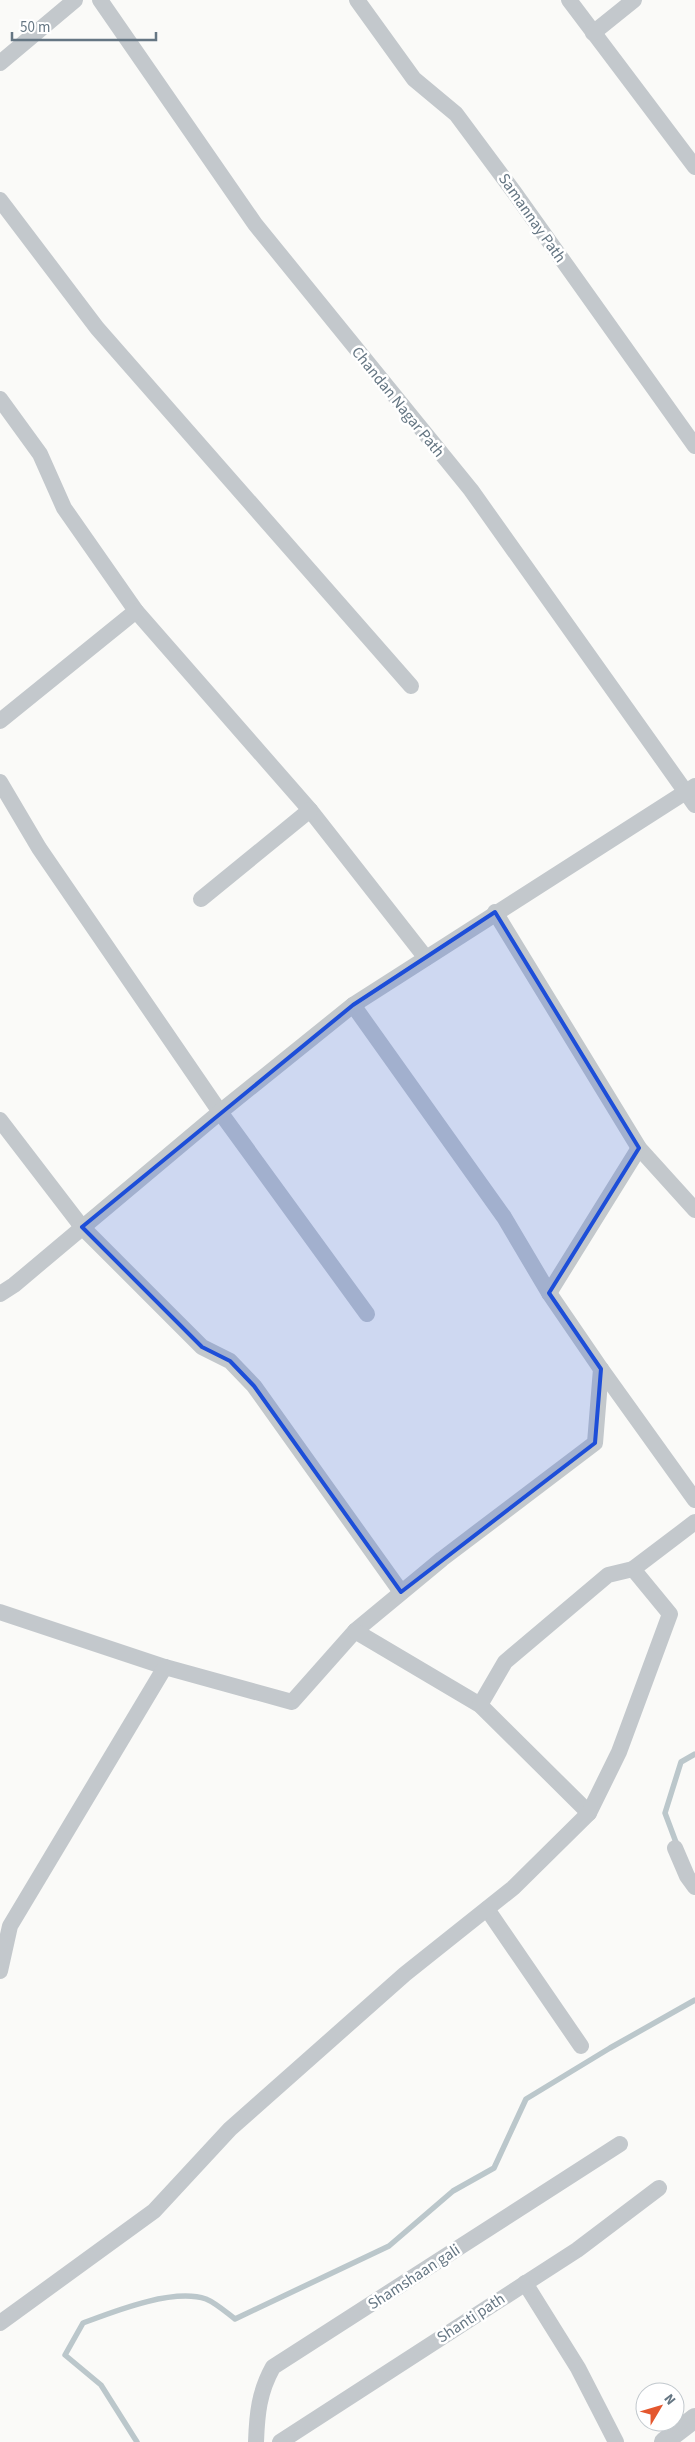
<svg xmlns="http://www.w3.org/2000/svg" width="695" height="2442" font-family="'Source Sans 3',sans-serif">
<rect width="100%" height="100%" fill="#fafaf8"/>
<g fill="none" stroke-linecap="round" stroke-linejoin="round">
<g stroke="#bbc7cb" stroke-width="5.5">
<path d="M677,1845L665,1813L681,1762L695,1754"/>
<path d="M137,2442L101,2385L65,2355L83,2323C115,2311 173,2288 206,2299C216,2303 227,2313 235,2319L389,2246L453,2191L494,2168L526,2099L610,2048L695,2000"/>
</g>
<g stroke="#c3c8cc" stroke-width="16">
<path d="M100,0L255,224L471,490L695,805"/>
<path d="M357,0L414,79L456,114L514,192L695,446"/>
<path d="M569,0L695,167"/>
<path d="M593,33L634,0"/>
<path d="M0,63L75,0"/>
<path d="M0,200L97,328L411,686"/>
<path d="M0,399L40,454L64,508L136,611L310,810L426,958"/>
<path d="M0,721L136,611"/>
<path d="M0,782L39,848L220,1112L367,1314"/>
<path d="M201,899L310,810"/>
<path d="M495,912L639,1148L695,1210"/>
<path d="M0,1120L82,1227L202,1347L230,1361L254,1386L401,1592"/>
<path d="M549,1293L639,1148"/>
<path d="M0,1294L14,1285L220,1112L353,1005L695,786"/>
<path d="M601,1369L695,1500"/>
<path d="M0,1612L165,1667L292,1702L355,1631L442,1559L595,1443L601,1369L549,1293L504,1217L353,1005"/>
<path d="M355,1631L480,1705L589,1813"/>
<path d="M480,1705L505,1662L608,1575L633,1569"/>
<path d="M675,1848L687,1876L695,1887"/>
<path d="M487,1909L581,2046"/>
<path d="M0,1971L10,1926L165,1667"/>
<path d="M525,2283L578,2368L616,2442"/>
<path d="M0,2323L154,2211L230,2129L405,1974L513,1888L589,1813L619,1752L670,1614L633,1569L695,1522"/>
<path d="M256,2442C257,2414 259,2392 273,2367L620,2144"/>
<path d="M280,2442L577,2250L659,2188"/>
</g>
<path stroke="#c3c8cc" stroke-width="20" d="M664,2442L695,2418"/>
</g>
<path fill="#1d4ed8" fill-opacity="0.2" stroke="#1d4ed8" stroke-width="4" stroke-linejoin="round" d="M495,912L639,1148L549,1293L601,1369L595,1443L401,1592L254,1386L230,1361L202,1347L82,1227L353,1005Z"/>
<g text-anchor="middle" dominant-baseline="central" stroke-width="5" stroke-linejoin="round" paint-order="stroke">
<g font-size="16" fill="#657683" stroke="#fff">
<text transform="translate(532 218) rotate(55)">Samannay Path</text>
<text transform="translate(398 402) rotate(51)">Chandan Nagar Path</text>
<text transform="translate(414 2277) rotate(-33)">Shamshaan gali</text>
<text transform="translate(471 2318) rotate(-33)">Shanti path</text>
</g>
</g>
<g transform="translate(660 2407) rotate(52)"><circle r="24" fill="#ffffff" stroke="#c1c8cd"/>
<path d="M0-4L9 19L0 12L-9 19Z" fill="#e4572e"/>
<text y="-8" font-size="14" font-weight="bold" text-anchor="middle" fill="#657683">N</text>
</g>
<path d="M12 32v8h144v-8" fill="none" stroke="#657683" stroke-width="2.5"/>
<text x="20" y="32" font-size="15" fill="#657683" stroke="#ffffff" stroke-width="4" paint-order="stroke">50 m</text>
</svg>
